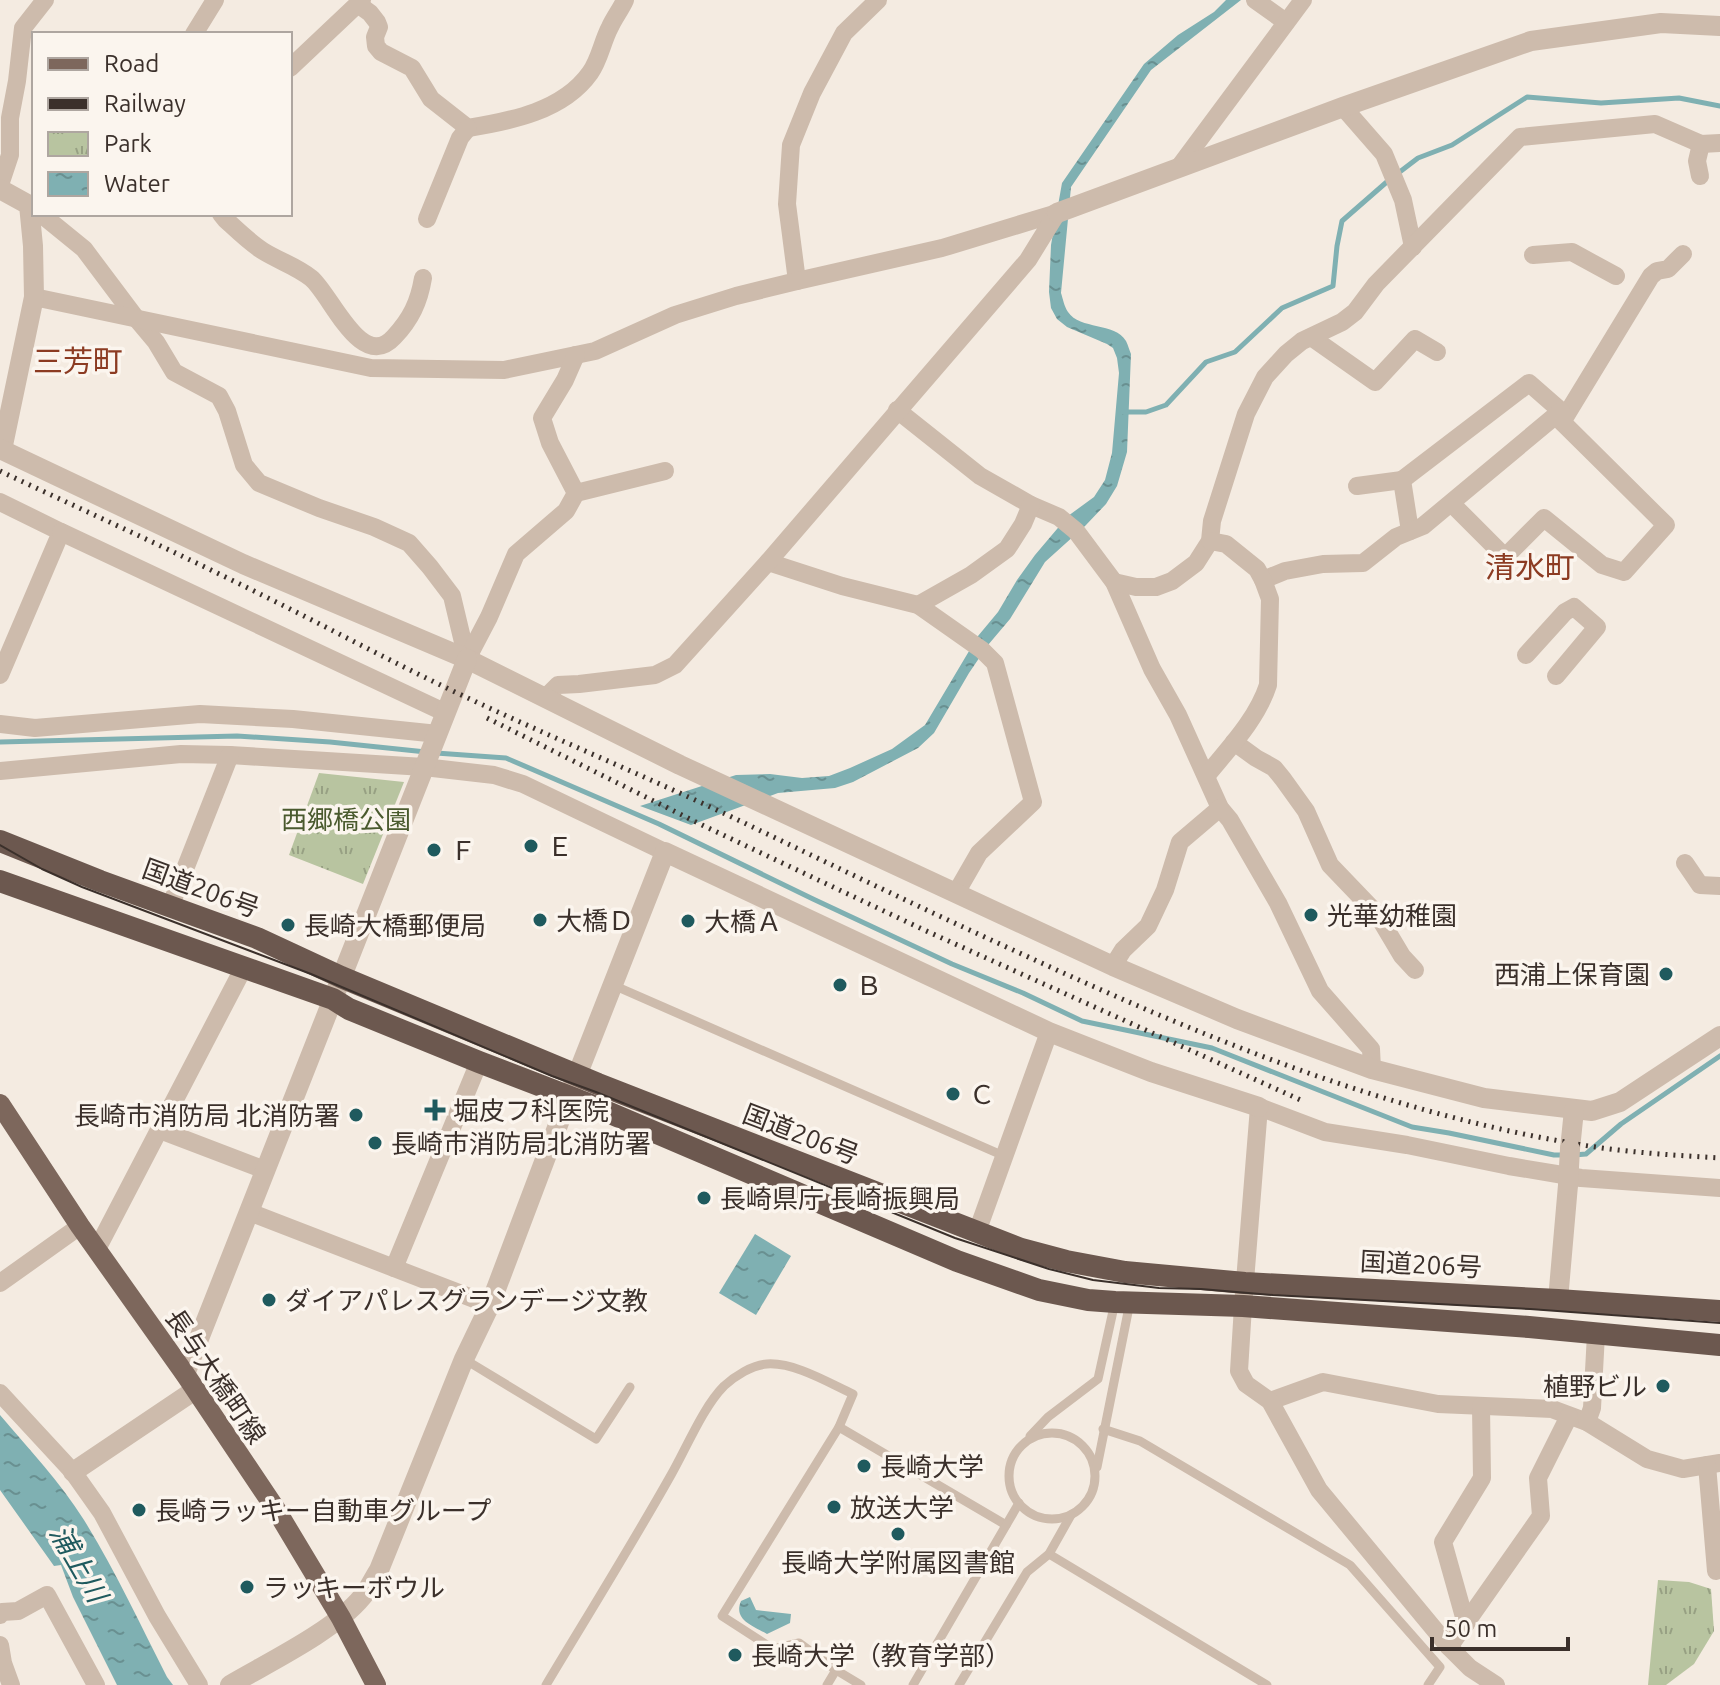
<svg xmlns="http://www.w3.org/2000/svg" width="1720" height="1685" font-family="Ubuntu,'Noto Sans JP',sans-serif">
<defs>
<pattern id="park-tufts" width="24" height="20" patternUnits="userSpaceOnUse" patternTransform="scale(2)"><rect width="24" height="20" fill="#b8c4a0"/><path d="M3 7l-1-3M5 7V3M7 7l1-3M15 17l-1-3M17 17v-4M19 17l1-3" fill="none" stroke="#97a083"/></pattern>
<pattern id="water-ripples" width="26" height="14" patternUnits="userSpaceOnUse" patternTransform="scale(2)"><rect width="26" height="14" fill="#7fb0b2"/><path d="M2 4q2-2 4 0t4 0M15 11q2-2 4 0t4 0" fill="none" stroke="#699091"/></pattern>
</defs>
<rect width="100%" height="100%" fill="#f4ebe1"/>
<g fill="url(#park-tufts)">
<path d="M319,773L404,782L363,884L289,855Z"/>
<path d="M1658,1580L1689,1582L1711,1589L1714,1631L1694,1664L1666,1685H1648Z"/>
</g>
<g fill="url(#water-ripples)">
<path d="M1226,0H1241L1151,70L1071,187L1061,293C1063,299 1064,306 1068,312C1080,330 1115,322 1126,341C1128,345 1129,349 1131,354L1127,452L1117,486L1106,504L1086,525L1045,562L1010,619L988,645L969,673L934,733L918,748L853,782L835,788L778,793L691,825L640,806L736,775L770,774L802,778L829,776L850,768L892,749L925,725L978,636L998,612L1017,580L1035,555L1068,516L1094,497L1105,480L1112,453L1119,373L1117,358L1113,348L1107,344L1067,327L1057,319L1051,308L1049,292L1051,245L1062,183L1144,64L1178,35L1214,12Z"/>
<path d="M755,1234L791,1256L756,1315L719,1293Z"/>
<path d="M0,1415C29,1449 60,1482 84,1520C115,1570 140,1624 167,1677L173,1685H117L73,1597L61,1565L54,1566L0,1490Z"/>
<path d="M750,1597L756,1610L791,1614L790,1623L767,1634C753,1626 733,1620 741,1601Z"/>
</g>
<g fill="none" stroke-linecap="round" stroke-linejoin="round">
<g stroke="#7fb0b2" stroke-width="5">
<path d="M1397,174L1418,158L1452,145L1527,97L1601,103L1679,98L1720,106"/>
<path d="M1123,412H1146L1166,405L1206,362L1235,352L1282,308L1333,286L1337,246L1342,221L1389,180"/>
<path d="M0,742L237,736L330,742L426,752"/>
<path d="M436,753L506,758L659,824L813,899L952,964L1023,993L1082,1021L1212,1048L1412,1127L1449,1133L1554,1155H1564"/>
<path d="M1574,1155L1586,1154L1621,1124L1720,1056"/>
</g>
<g stroke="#cdbbac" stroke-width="9">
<path d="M613,985L1004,1156"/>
<path d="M464,1359L596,1439L630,1387"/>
<path d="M1103,1429L1140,1441L1350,1565L1440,1667L1428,1685"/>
<circle cx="1052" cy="1476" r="43"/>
<path d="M1030,1436L1048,1417L1098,1379L1115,1302"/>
<path d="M1097,1467L1130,1302"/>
<path d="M1049,1554L1267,1685"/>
<path d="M546,1685C588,1615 631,1546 671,1475C686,1449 703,1407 724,1386C735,1376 752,1365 767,1364C794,1362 829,1383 853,1394L839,1427"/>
<path d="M827,1685L836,1670"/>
<path d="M861,1685L836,1670L799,1643L773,1649L722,1616L839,1427L1006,1525"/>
<path d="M913,1685L1019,1503"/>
<path d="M959,1685L1027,1572L1049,1554L1071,1515"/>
</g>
<g stroke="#cdbbac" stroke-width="18">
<path d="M1255,0L1286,22"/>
<path d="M359,5L370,13L377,22L379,27L375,37L376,46L381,52L412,68L431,99L468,128C511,121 563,111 590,73C600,59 602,42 610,27C614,18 621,9 625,0"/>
<path d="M194,34L215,0"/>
<path d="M290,68L362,0"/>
<path d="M1343,107L1384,154L1403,200L1413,247"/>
<path d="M1179,167L1303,0"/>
<path d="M1700,176L1697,161L1701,144"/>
<path d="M0,185L10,155V118L17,81L23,28L45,0"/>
<path d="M41,214L84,249L135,317L156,342L174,372L219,396L227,411L244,465L259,483L319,508L374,527L409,543L430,567L452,596L467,659"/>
<path d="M221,214L225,219C237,230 249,242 263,251C279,261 296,266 311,278C331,294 361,373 394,337C411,319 419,302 423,278"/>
<path d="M427,219L460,138L468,128"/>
<path d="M1533,255L1572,252L1616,276"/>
<path d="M797,281L787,204L791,145L812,93L844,33L878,0"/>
<path d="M34,297L371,368L504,370L595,351L675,315L736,296L797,281L942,248L1057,213"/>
<path d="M1311,337L1375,382L1415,339L1437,352"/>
<path d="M897,410L980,476L1031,505L1059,517L1076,531L1114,582L1152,669L1178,715L1220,808L1230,820L1278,903L1320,991L1371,1049L1372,1069"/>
<path d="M1562,422L1651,276L1657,271L1668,269L1683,254"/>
<path d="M1357,486L1402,480"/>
<path d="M576,493L665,471"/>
<path d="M0,502L61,532L0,675"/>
<path d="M1410,531L1402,480L1529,383L1561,411"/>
<path d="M61,532L446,713"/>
<path d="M768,562L842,586L918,605L982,650L995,663L1033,802L979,853L956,893"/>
<path d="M1263,580L1285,571L1323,564L1363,563L1396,537L1423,526L1561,411L1562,422L1666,525L1624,572L1602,565L1544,518L1505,557L1451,503"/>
<path d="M1114,582L1136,587H1156L1172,581L1196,563L1210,541L1212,521L1246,414L1265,377L1286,354L1302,341L1342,322L1355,312L1376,284L1520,137L1655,124L1701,144L1720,143"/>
<path d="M918,605L971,575L1007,549L1023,524L1031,505"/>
<path d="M1526,655L1565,612L1574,607L1597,627L1556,676"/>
<path d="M467,659L489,617L516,554L566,511L576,493L550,443L542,418L565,380L576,355"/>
<path d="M546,697L558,685L579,684L655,675L675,665L768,562L1028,260L1057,213"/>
<path d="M0,724L35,728L200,714L293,719L438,734"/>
<path d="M1234,742L1256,758L1274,768L1283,779L1306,811L1330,865L1377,914L1402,956L1415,970"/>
<path d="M0,771L181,754L230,755L424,767L494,775L523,784L665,852"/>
<path d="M1207,775C1229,748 1257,719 1268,685L1270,599L1263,580L1257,569L1226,544L1210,541"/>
<path d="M1685,863L1700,885L1720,886"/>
<path d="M170,907L230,755"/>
<path d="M1113,966L1123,950L1148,926L1165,890L1180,842L1220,808"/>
<path d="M160,1130L265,1170"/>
<path d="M249,1212L490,1305"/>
<path d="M977,1232L1049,1032"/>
<path d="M97,1249L244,967"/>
<path d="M394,1268L479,1062"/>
<path d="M0,1283L80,1226"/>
<path d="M0,1393L73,1472L102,1513L157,1616L199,1685"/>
<path d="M1270,1401L1323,1382L1438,1404L1552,1409L1587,1422L1647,1459L1683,1469L1720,1463"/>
<path d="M1587,1422L1592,1408L1596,1334"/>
<path d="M1707,1465L1716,1571"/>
<path d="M0,1615L2,1612L18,1611L47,1595L96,1685"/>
<path d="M1466,1624L1443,1542L1482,1478L1481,1406"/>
<path d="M0,1645L3,1663L11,1685"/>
<path d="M1449,1647L1541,1516L1538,1478L1569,1416"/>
<path d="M1496,1685L1470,1668L1449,1647L1319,1490L1270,1401L1246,1384L1239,1371L1243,1306L1259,1107L1325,1132L1407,1145L1509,1166L1581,1178L1720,1188"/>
</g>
<g stroke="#cdbbac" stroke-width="20">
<path d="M0,189L29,205L33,246L34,297L2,450"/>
<path d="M1057,213L1343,107L1531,41L1661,23L1720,26"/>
<path d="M0,449L243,564L467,659L680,765L1113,966L1237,1019L1372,1069L1484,1098L1592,1111L1620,1102L1720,1036"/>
<path d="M1570,1149L1574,1110"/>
<path d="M1558,1300L1568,1185"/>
<path d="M185,1374L467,659"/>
<path d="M73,1472L195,1390"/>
<path d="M230,1685C269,1662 334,1631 362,1597C369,1589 373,1579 379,1570L464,1359L490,1305L569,1096L665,852L1049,1032L1151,1072L1259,1107"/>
</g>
<path stroke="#7d675c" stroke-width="20" d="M0,1104L80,1226L185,1374L275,1508L341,1618L376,1685"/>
<g stroke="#6c584f" stroke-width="22">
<path d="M0,841L100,881L257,938L341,977L598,1084L1021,1249L1066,1261L1125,1272L1245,1283L1558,1300L1720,1311"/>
<path d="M0,881L333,999L349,1009L479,1062L591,1105L957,1261L1039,1290L1088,1300L1115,1302L1243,1306L1529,1327L1720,1345"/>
</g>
<path stroke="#3b302b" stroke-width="2" d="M0,845L42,869L82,887L311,974L552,1076L596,1092L955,1238L1049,1269L1093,1280L1159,1288L1201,1289L1273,1295L1530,1309L1720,1323"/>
<g stroke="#3b302b" stroke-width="5" stroke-dasharray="2 6" stroke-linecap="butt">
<path d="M0,471C87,512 176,552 262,595C327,627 390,661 455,692C548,736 643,775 736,819C832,865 927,911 1024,955C1200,1036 1379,1110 1571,1143C1620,1152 1670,1155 1720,1158"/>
<path d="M487,718L702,825L922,929L1305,1102"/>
</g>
<path stroke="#cdbbac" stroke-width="20" d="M1568,1185L1570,1149"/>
</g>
<g fill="#1f5a5e" stroke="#fbf5ee" stroke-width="3">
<circle cx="531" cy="846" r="8"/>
<circle cx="434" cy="850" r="8"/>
<circle cx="1311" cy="915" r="8"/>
<circle cx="540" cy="920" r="8"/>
<circle cx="688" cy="921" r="8"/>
<circle cx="288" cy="925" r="8"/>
<circle cx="1666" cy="974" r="8"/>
<circle cx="840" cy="985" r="8"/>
<circle cx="953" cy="1094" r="8"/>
<path d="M431 1098h8v8h8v8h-8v8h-8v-8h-8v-8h8z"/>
<circle cx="356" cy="1115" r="8"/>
<circle cx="375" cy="1143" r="8"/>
<circle cx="704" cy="1198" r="8"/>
<circle cx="269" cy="1300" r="8"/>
<circle cx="1663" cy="1386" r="8"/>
<circle cx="864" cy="1466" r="8"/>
<circle cx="834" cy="1507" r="8"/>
<circle cx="139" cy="1510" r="8"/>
<circle cx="898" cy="1534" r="8"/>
<circle cx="247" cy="1587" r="8"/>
<circle cx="735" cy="1655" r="8"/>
</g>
<g text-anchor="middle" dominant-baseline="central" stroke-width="7" stroke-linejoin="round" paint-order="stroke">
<g font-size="26" fill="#4a5a2e" stroke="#fbf5ee">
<text x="346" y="819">西郷橋公園</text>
</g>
<g font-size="26" fill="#3b302b" stroke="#fbf5ee" text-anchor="start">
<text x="547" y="846">Ｅ</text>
<text x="450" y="850">Ｆ</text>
<text x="1327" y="915">光華幼稚園</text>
<text x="556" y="920">大橋Ｄ</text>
<text x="704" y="921">大橋Ａ</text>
<text x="304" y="925">長崎大橋郵便局</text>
<text x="1650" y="974" text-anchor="end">西浦上保育園</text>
<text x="856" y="985">Ｂ</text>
<text x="969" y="1094">Ｃ</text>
<text x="453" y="1110">堀皮フ科医院</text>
<text x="340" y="1115" text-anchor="end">長崎市消防局 北消防署</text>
<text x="391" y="1143">長崎市消防局北消防署</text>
<text x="720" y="1198">長崎県庁 長崎振興局</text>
<text x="285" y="1300">ダイアパレスグランデージ文教</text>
<text x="1647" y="1386" text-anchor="end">植野ビル</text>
<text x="880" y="1466">長崎大学</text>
<text x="850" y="1507">放送大学</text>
<text x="155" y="1510">長崎ラッキー自動車グループ</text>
<text x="898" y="1562" text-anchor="middle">長崎大学附属図書館</text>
<text x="263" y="1587">ラッキーボウル</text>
<text x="751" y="1655">長崎大学（教育学部）</text>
</g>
<g font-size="26" fill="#3b302b" stroke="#fbf5ee">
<text transform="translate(201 888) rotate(20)">国道206号</text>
<text transform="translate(801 1134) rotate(21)">国道206号</text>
<text transform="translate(1421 1264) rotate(3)">国道206号</text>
<text transform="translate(216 1376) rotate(56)">長与大橋町線</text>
</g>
<g font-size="28" font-style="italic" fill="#1f5a5e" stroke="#fbf5ee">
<text transform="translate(79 1563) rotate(60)">浦上川</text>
</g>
<g font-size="30" fill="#8c3b22" stroke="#fbf5ee">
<text x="78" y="361">三芳町</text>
<text x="1530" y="567">清水町</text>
</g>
</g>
<rect x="32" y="32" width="260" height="184" fill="#fbf5ee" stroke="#aea6a0" stroke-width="2"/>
<rect x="48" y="58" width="40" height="12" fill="#7d675c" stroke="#aea6a0" stroke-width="2"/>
<text x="104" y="72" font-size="24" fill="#3b302b">Road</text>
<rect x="48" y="98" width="40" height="12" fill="#3b302b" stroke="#aea6a0" stroke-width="2"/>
<text x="104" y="112" font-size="24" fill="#3b302b">Railway</text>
<rect x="48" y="132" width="40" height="24" fill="url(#park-tufts)" stroke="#aea6a0" stroke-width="2"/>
<text x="104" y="152" font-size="24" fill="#3b302b">Park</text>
<rect x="48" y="172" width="40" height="24" fill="url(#water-ripples)" stroke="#aea6a0" stroke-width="2"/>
<text x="104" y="192" font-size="24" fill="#3b302b">Water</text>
<path d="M1432 1637v12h136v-12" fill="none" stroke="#3b302b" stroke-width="4"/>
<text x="1444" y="1637" font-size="24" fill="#3b302b" stroke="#fbf5ee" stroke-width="6" paint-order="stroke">50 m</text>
</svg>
